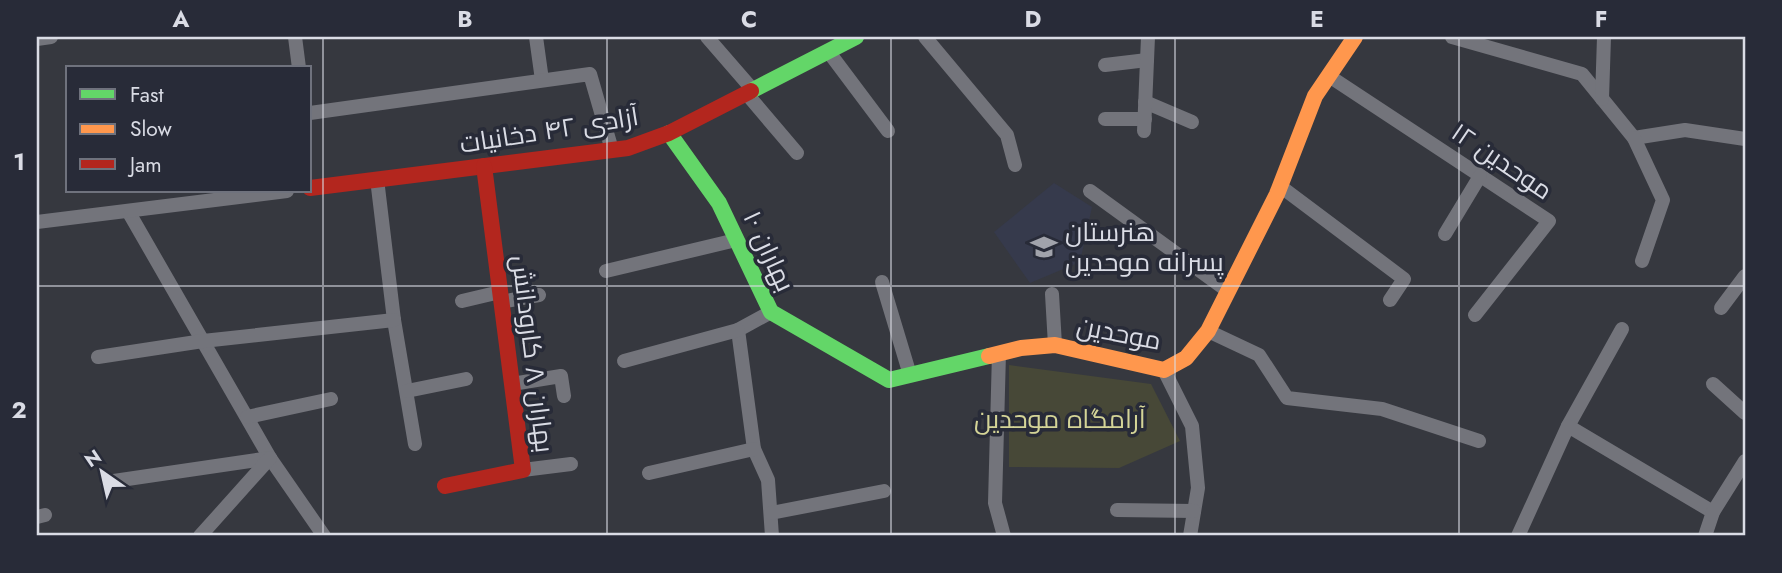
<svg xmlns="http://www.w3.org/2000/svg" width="1782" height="573" font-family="Jost,Cairo,sans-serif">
<rect width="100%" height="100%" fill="#36383f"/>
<path fill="#363a4c" d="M1054,183L1092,207L1080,262L1030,283L994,232Z"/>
<path fill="#474837" d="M1009,365L1151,384L1180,441L1119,468L1009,467Z"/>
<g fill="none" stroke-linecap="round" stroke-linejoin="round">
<g stroke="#73747b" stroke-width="14">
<path d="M295,37L299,68"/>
<path d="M536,37L542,80"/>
<path d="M707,37L753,90"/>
<path d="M925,37L1007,135L1015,165"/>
<path d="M1452,37L1582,74L1634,138L1685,130L1745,139"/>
<path d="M37,39L51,37"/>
<path d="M828,51L888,131"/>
<path d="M1105,65L1147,60"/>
<path d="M1329,76L1549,221L1475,315"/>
<path d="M746,93L797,153"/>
<path d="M1602,99L1604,37"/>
<path d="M1145,102L1192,122"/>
<path d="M310,113L590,74L612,150"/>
<path d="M1105,119H1145"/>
<path d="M1144,131L1148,37"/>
<path d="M1634,138L1663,200L1642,261"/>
<path d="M377,179L394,320L415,444"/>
<path d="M1280,186L1404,279L1390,300"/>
<path d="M1090,191L1228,291"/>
<path d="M128,211L270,458L324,536"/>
<path d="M37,222L287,191"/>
<path d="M1445,234L1480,176"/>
<path d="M606,271L736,240"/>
<path d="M882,282L910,375"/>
<path d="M1052,294L1055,345"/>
<path d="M462,301L500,292"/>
<path d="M501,302L539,295"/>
<path d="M1721,308L1745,276"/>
<path d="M771,312L738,330L754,449L768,480L772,536"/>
<path d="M1208,331L1259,355L1287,398L1382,409L1479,441"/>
<path d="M999,353L995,503L1004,536"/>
<path d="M98,357L203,341L394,320"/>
<path d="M624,361L738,330"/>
<path d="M1164,370L1192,426L1198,488L1190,536"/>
<path d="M512,384L561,376L564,396"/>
<path d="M1713,384L1745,413"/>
<path d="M407,391L466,379"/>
<path d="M247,417L331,399"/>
<path d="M1568,426L1622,329"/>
<path d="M523,470L571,464"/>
<path d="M649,473L754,449"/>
<path d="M107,482L270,458"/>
<path d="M1117,510L1194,511"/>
<path d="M771,513L884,491"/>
<path d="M37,517L45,515"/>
<path d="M200,536L270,458"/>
<path d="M1518,536L1568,426L1713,512"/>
<path d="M1705,536L1713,512L1745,461"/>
</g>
<g stroke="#63d668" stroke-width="16">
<path d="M751,91L856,37"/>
<path d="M669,133L719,203L771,312L889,380L989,356"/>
</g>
<path stroke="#ff974d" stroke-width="16" d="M989,356L1021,348L1055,345L1164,370L1186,358L1208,331L1277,194L1315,96L1355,37"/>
<g stroke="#b3261e" stroke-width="16">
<path d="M310,188L628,148L669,133L751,91"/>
<path d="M445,486L523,470L484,166"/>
</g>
</g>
<path fill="none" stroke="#dadce5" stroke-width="2" stroke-opacity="0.55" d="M323,37V536M607,37V536M891,37V536M1175,37V536M1459,37V536M37,286H1745"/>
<defs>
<symbol id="school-bare" viewBox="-9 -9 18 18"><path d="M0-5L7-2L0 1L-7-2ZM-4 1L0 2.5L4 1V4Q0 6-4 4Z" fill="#a1a3ab" stroke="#282b38" stroke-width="2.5" paint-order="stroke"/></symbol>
</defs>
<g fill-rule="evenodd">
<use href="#school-bare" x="1025" y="228" width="38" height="38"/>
</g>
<g text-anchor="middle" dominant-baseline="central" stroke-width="7" stroke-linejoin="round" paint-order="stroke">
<g font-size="26" fill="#dadce5" stroke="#282b38">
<text transform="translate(549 130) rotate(-9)">آزادی ۴۲ دخانیات</text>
<text transform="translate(1502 161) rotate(34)">موحدین ۱۲</text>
<text transform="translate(769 251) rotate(65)">بهاران ۱۰</text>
<text transform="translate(1119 333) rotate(11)">موحدین</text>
<text transform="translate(533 354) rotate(83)">بهاران ۸ کارودانش</text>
</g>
<g font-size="26" fill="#dadce5" stroke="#282b38" text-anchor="start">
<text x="1065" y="232">هنرستان<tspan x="1065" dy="30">پسرانه موحدین</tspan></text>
</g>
<g font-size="26" fill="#d4d497" stroke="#282b38">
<text x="1060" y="419">آرامگاه موحدین</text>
</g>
</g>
<rect width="1782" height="573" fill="none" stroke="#282b38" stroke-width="77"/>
<rect x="66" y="66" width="245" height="126" fill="#282b38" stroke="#6f727d" stroke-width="2"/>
<rect x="80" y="89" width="35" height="10" fill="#63d668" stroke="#6f727d" stroke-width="2"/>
<text x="130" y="102" font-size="21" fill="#dadce5">Fast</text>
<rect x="80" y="124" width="35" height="10" fill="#ff974d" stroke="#6f727d" stroke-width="2"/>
<text x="130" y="136" font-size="21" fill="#dadce5">Slow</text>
<rect x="80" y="159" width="35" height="10" fill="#b3261e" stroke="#6f727d" stroke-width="2"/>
<text x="130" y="172" font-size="21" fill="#dadce5">Jam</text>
<g transform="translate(102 472) rotate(326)" stroke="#282b38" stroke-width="5" paint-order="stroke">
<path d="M0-5L12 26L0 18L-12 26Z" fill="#dadce5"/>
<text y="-10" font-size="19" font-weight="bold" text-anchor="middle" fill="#dadce5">N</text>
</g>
<rect x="38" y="38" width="1706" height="496" fill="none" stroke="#dadce5" stroke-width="2.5"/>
<g font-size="23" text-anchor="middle" font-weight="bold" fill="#dadce5">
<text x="181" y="27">A</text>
<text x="465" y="27">B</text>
<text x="749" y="27">C</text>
<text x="1033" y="27">D</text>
<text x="1317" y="27">E</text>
<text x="1601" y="27">F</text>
<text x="19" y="170">1</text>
<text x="19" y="418">2</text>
</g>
</svg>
